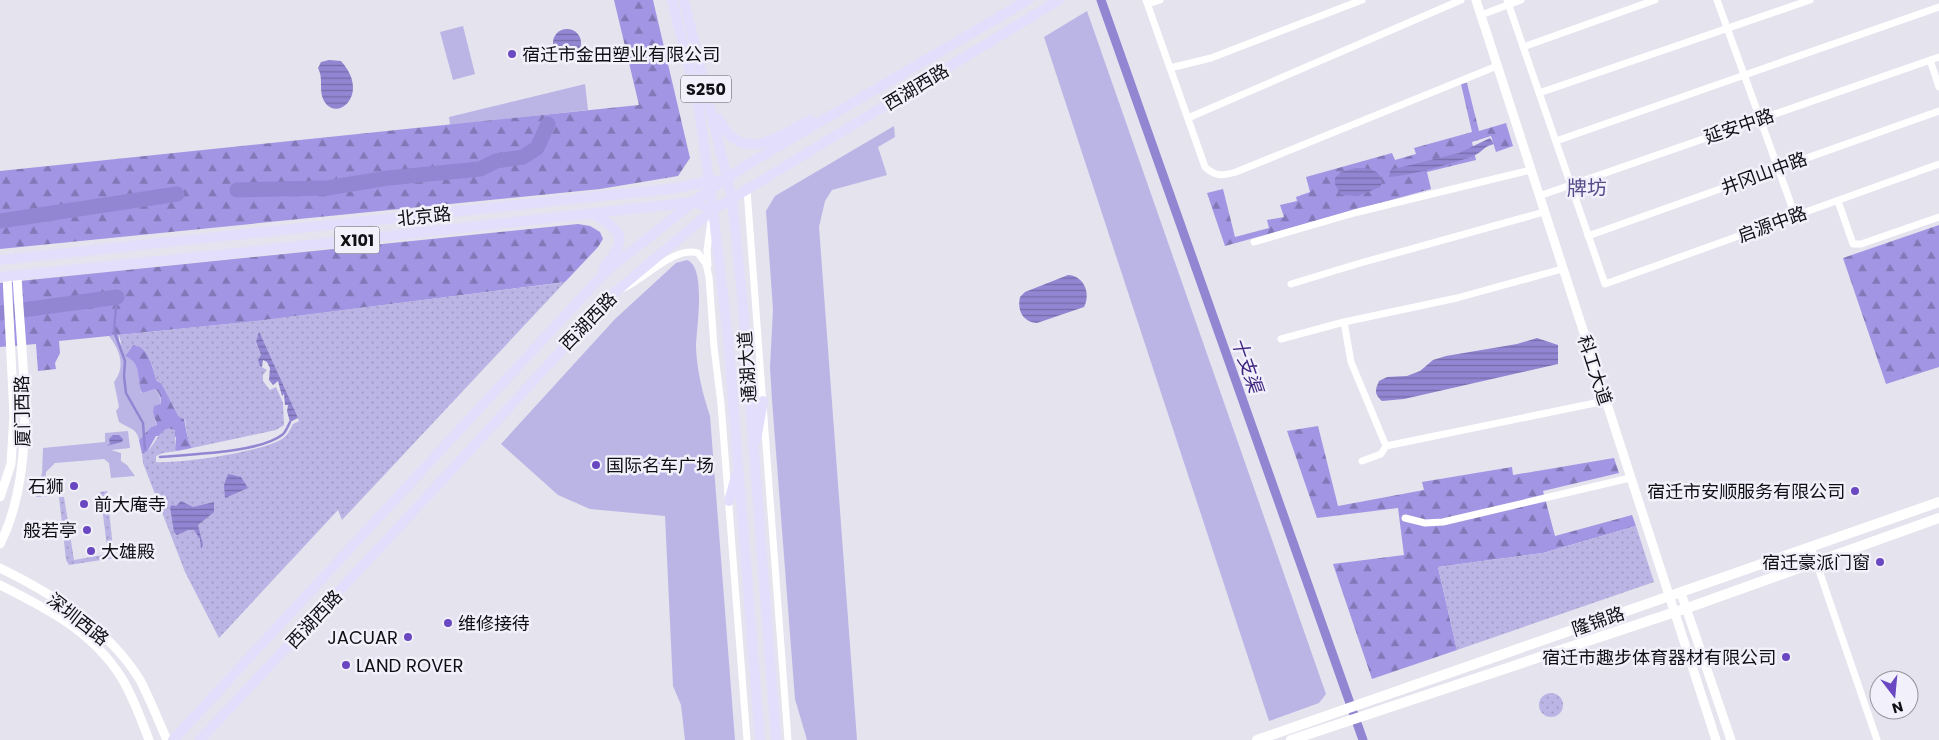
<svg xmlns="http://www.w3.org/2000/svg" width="1939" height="740" font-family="Poppins,'Noto Sans SC',sans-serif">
<defs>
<pattern id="forest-firs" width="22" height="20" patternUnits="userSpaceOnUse" patternTransform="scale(1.25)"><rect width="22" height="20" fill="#a295e3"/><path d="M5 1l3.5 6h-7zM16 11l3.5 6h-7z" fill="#8378b7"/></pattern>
<pattern id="garden-dots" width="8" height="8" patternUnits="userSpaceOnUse" patternTransform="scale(1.25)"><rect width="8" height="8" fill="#bbb5e6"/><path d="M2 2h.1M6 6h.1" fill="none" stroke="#a09bc4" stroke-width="1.8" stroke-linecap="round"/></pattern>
<pattern id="water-rules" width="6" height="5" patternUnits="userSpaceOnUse" patternTransform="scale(1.25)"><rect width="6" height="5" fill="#9285d2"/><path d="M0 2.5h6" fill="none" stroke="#766ba9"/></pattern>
</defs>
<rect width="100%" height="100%" fill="#e4e3ee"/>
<g fill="#bbb5e6">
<path d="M1087,11L1326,694L1319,703L1269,721L1044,37Z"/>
<path d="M463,26L475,74L453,80L440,32Z"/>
<path d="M585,84L588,110L450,125L449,117Z"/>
<path d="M894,126L895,137L878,147L887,175L832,190L825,201L819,227L857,740H807L795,699L772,400L770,368L773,309L766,211L775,196Z"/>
<path d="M687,260C707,267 696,330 696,348C697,371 703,395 710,416L735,740H685L681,705L673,686L665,516L590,509L558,495L501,444L615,319L676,263Z"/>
<path d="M119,335V341L139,369L141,393L155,389L159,393L161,404L155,421L157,425L151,427L139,440C137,428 128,428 119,422L116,411L119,407L114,382C126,367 120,350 109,336Z"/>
<path d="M128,431L130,448L111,450L121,453V461L127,465L135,476L111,478L109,463L104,459L55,463L46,472L45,486L47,494L51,496L36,497L42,473L43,448L105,442V433Z"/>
</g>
<g fill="url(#forest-firs)">
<path d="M614,0H653L690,158L678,176L600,189L0,249V171L639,105Z"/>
<path d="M1467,83L1479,131L1506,123L1513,146L1496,152L1491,136L1472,142L1476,160L1427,172L1431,189L1225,246L1207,193L1223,189L1235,237L1269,228L1267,220L1284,217L1280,205L1297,201L1296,197L1310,192L1306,177L1392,153L1395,160L1416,154L1414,148L1472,132L1461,84Z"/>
<path d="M578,224L590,226L600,232L603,239L598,247L565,282L259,321L59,341L60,353L55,363L56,369L38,371L36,344L0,347V283Z"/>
<path d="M1939,225V367L1886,384L1843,258Z"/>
<path d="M133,345C149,345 152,368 157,381L161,383L184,419L188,439L192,448L177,451L175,450L176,437L156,436L147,452L142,454L139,440L151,427L157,425L153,412L154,406L161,404C161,397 160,393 155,389L142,393C136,378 143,364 125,356Z"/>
<path d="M1318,426L1338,506L1424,490L1422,482L1512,467L1513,475L1614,458L1619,473L1543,491L1555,536L1632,515L1636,526L1543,553L1438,567L1457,650L1372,679L1333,564L1404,555L1398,508L1317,518L1287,431Z"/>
</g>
<g fill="url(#garden-dots)">
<path d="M565,282L342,520L338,510L219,638L185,572L143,463L142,454C154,450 155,434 168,428L175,430V449L177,451L163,453L156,456V462C181,464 261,452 282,439C288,435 290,430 293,424L299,421L259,331L256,343L261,355L260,366L267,370L263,375V381L270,390L276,387L283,403L284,425L276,430L192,448L188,439L185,420L178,416L161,383L157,381C152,368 149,345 133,345L125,356L119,335L255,321Z"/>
<path d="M107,491L114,558L69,565L66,560L59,497H64L74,560L108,554L100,492Z"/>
<path d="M1636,526L1654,582L1457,650L1438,567L1543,553Z"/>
<circle cx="1551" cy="705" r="12"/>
</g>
<g fill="url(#water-rules)">
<circle cx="567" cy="43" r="14"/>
<path d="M329,60L341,61C371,94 337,123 324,101C318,90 324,79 318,68L321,62Z"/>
<path d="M1490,138L1494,144C1482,147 1484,151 1475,155C1459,162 1405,177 1389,177L1390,171L1394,169L1459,153Z"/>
<path d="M1355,168C1367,168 1380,168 1382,183L1380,187L1358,196L1341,195L1335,184V178L1341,172Z"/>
<path d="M1068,275C1084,276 1091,293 1084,307L1037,323C1023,322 1017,311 1020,297L1025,292Z"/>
<path d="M259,331L298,418L290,422L287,411L288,405H285L284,394L282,396L278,381L273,385L269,380L270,368L267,362L263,360L262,367L260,366L258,360L261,355L256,342Z"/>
<path d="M1537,338L1558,345V364L1404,399L1382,401C1374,394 1375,390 1379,381L1387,377L1407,376L1420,371L1433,360L1446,356L1517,344Z"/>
<path d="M113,435H119L123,439L122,442L106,446L110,444L109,439Z"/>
<path d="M228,474L241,477L248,488L225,498L224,485Z"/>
<path d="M181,501L193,507L214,502V512L198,525L203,545L201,549L200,539L194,530H188L177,535L174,532L170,507L172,505L176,506Z"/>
</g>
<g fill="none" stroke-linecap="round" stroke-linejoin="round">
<g stroke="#9285d2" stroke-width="2.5">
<path d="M117,297L114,331L125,361L124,376L126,393L143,423L145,449"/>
<path d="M160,457C190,454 258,453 282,435C286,432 288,426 290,422"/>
</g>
<path stroke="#9285d2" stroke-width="9" d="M1101,0L1363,740"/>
<g stroke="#9285d2" stroke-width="15">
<path d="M237,190L327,188L388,178L480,169L496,161L523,157L537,148L548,124"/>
<path d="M0,221L177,194"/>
<path d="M0,313L117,297"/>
</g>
<g stroke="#fff" stroke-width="7">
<path d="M1146,0L1205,167C1216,177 1222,176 1236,172L1497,66"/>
<path d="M1507,0L1605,284L1939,164"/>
<path d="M1717,0L1795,215"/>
<path d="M1148,4L1160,0"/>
<path d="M1481,15L1521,0"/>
<path d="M1523,47L1655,0"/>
<path d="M1930,60L1939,87"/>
<path d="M1170,68L1211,58L1362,0"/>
<path d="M1539,93L1810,0"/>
<path d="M1188,118L1461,0"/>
<path d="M1556,141L1939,7"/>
<path d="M747,190L788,740"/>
<path d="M1539,196L1939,57"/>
<path d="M1838,201L1853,244H1861L1939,217"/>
<path d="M1588,236L1939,111"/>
<path d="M1254,242L1354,213L1531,170"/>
<path d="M708,265L707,250L711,221"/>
<path d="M1291,284L1357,264L1544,212"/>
<path d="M624,288C646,278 674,246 698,253L706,264L709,277L714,347L721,404L747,740"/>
<path d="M1344,322L1351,362L1386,446"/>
<path d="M1281,339L1344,322L1457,298L1562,269"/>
<path d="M1362,461L1381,454L1386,446L1605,401"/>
<path d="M1405,518L1425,523L1443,522L1630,478"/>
<path d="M1811,547L1877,740"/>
</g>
<g stroke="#fff" stroke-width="9">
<path d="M1476,0L1716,740"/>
<path d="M0,497L11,464L14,415L7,276"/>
<path d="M0,544C39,467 21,359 17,275"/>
<path d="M0,568C53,594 108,628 140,680C150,699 158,720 167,740"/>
<path d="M0,585C46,608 92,631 121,677C133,696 141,719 149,740"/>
<path d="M1681,593L1731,740"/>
</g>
<g stroke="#fff" stroke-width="10">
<path d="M1257,740L1939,502"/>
<path d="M1291,740L1693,606L1939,518"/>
</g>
<g stroke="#e2defc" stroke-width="10">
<path d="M672,0L699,109L713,210L728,337L760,740"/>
<path d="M684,0L732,199L742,296L776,740"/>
<path d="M718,118C741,165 776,138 810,120"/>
<path d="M593,214C628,234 625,240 603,269"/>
<path d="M0,260L677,188L714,180"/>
<path d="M0,277L219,255L694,202L713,210"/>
<path d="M756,440L763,401"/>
<path d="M729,501L736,476"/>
<path d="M173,740L597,281L610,268L710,189L750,163L1028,0"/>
<path d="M200,740L436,487L614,293L713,210L1059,0"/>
</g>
</g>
<g fill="#6948c1" stroke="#f1f0fb" stroke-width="2">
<circle cx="512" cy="54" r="5"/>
<circle cx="596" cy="465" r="5"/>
<circle cx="74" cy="486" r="5"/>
<circle cx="1855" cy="491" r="5"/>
<circle cx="84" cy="504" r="5"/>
<circle cx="87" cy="530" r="5"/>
<circle cx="91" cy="551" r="5"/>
<circle cx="1880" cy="562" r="5"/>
<circle cx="448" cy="623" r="5"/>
<circle cx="408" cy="637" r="5"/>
<circle cx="1786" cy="657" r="5"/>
<circle cx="346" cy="665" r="5"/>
</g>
<g text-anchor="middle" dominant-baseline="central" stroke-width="5" stroke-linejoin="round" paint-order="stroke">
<g fill="#f1f0fb" stroke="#545359" stroke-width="1">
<rect x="681" y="75.5" width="50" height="27" rx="4"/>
<rect x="334.5" y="226.5" width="45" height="27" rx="4"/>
</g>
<g font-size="16" font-weight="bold" fill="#101014">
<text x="706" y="89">S250</text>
<text x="357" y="240">X101</text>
</g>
<g font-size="18" fill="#101014" stroke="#f1f0fb" text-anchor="start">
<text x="522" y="54">宿迁市金田塑业有限公司</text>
<text x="606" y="465">国际名车广场</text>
<text x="64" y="486" text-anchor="end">石狮</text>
<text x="1845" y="491" text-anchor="end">宿迁市安顺服务有限公司</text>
<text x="94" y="504">前大庵寺</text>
<text x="77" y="530" text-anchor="end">般若亭</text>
<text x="101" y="551">大雄殿</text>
<text x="1870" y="562" text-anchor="end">宿迁豪派门窗</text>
<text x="458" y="623">维修接待</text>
<text x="398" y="637" text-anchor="end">JACUAR</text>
<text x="1776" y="657" text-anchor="end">宿迁市趣步体育器材有限公司</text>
<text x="356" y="665">LAND ROVER</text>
</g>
<g font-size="18" fill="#101014" stroke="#f1f0fb">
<text transform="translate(916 87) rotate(-31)">西湖西路</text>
<text transform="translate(1739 126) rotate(-19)">延安中路</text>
<text transform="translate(1764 173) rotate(-20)">井冈山中路</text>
<text transform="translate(424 216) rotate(-6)">北京路</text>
<text transform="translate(1772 224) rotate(-20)">启源中路</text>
<text transform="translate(588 321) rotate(-46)">西湖西路</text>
<text transform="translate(747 367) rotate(-94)">通湖大道</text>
<text transform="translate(1595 370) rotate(72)">科工大道</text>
<text transform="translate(22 411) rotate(-91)">厦门西路</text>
<text transform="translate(78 619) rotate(38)">深圳西路</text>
<text transform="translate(314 619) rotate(-47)">西湖西路</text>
<text transform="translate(1598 621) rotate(-19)">隆锦路</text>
</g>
<g font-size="19" font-style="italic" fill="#422882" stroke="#f1f0fb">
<text transform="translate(1247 365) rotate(71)">十支渠</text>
</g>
<g font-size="20" fill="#564a88" stroke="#f1f0fb">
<text x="1587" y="188">牌坊</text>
</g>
</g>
<g transform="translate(1894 695) rotate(164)"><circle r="24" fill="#f1f0fb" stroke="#97969f"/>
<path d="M0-4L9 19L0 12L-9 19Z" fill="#6948c1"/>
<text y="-8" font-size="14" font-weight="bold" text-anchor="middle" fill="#101014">N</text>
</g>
</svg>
